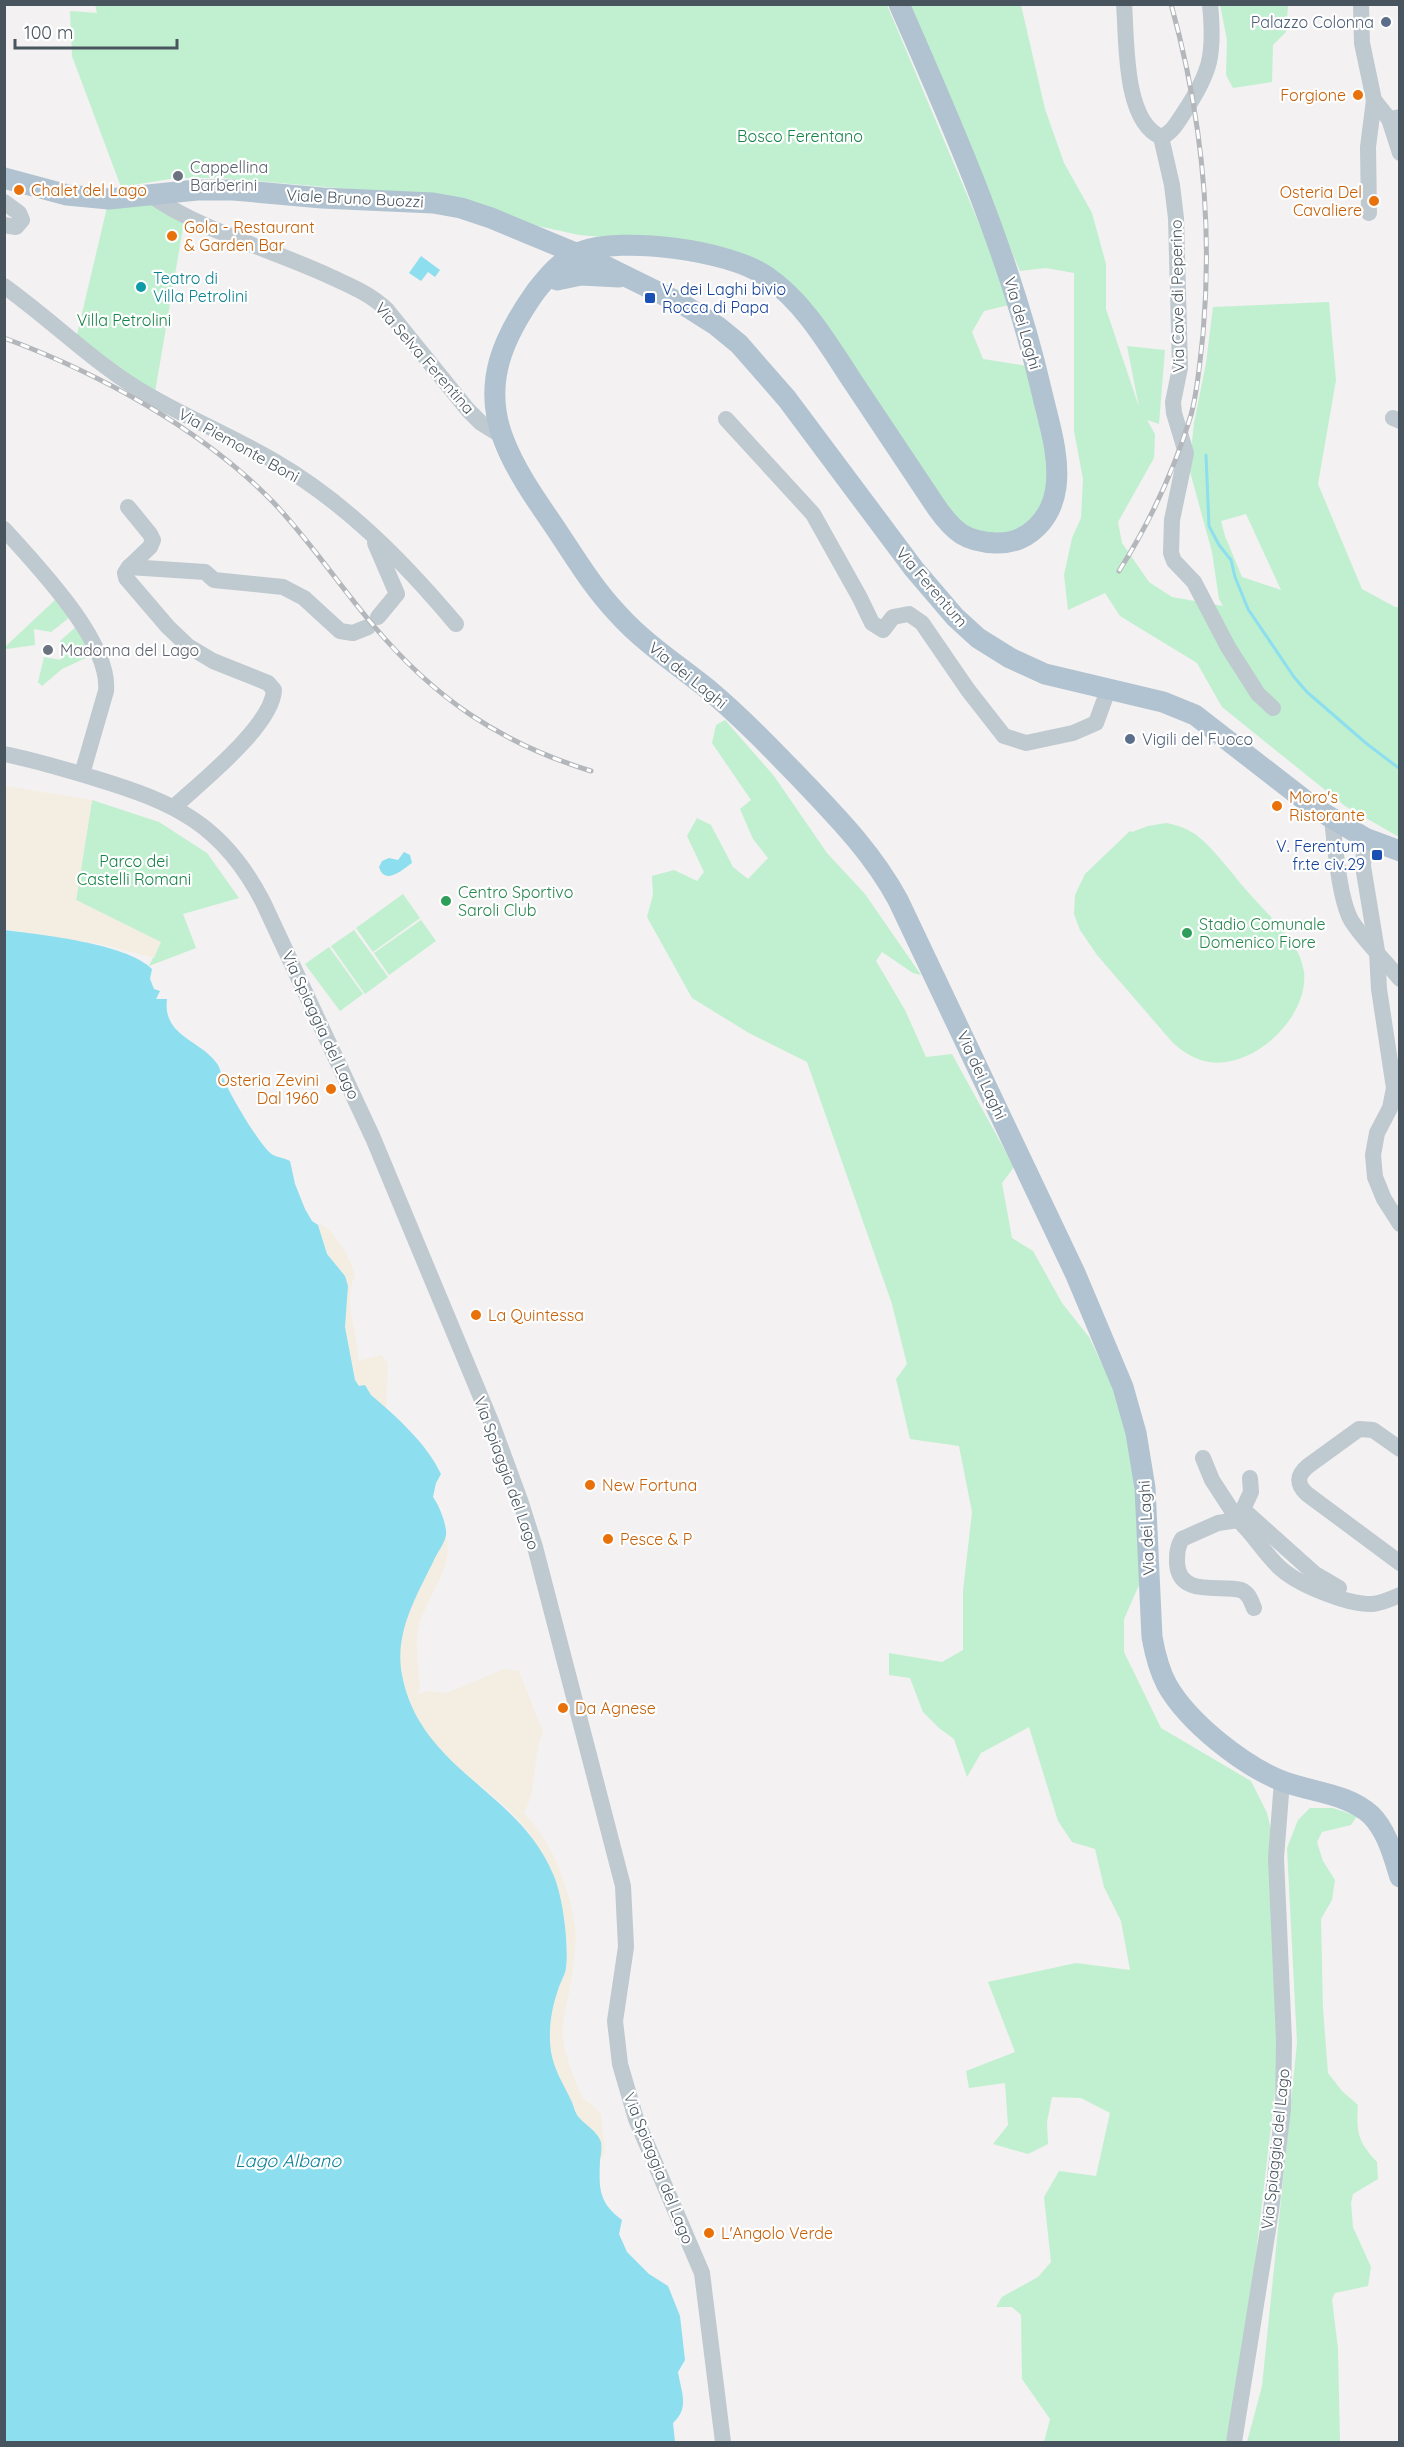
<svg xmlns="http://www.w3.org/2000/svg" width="1404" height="2447" font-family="Quicksand,sans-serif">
<rect width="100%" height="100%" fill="#f3f1f1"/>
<g fill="#c0f0d0" fill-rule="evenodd">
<path d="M95,4L887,5L1013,304L984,311L972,332L983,359L1028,366L1051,454L1047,506L1013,538L963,531L761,263L616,238L579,235L515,221L453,198L222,178H176L121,187L72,56L70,11L97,13Z"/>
<path d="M905,5H1021L1045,109L1064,163L1092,213L1106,264V309L1139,407L1127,346L1165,350L1159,424L1147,420L1155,434L1154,458L1118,522L1122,543L1149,582L1172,597L1223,606L1219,599L1212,552L1189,468L1194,423L1206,363L1213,307L1329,302L1336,380L1318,484L1362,589L1395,607H1399V837L1345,806L1222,707L1197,663L1120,616L1105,593L1068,610L1064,575L1072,538L1081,518L1083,479L1074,431V273L1046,268L1020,271ZM1246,514L1281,590L1242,577L1225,536L1221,521Z"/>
<path d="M1220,5H1288L1286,32L1273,45L1272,82L1233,88L1226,75L1227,40Z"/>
<path d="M150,195L185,216L154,398L75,343L109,199Z"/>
<path d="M56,599L70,617L51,632L34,629L35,645L7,649L5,647Z"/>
<path d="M77,626L92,655L62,669L42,686L38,682L44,657L61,660L60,641Z"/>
<path d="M725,720L774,776L827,853L865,894L921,975L913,973L882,952L876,961L905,1010L926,1057L952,1054L1014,1167L1002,1183L1012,1238L1033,1251L1062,1303L1089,1337L1110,1381L1131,1440L1143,1576L1124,1619V1652L1161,1728L1251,1781L1267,1813L1274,1842L1281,2041L1255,2263L1228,2442H1044L1050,2419L1022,2379L1021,2315L1012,2307H996L1002,2297L1038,2277L1051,2262L1044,2197L1059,2171L1096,2176L1110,2113L1081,2098L1052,2097L1047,2122L1048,2144L1028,2154L993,2144L1008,2125L1005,2083L969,2088L966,2071L1015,2052L988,1982L1076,1963L1130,1970L1121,1921L1104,1887L1095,1849L1072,1842L1058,1821L1029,1727L981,1753L967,1777L954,1739L939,1728L923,1712L910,1678L889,1675V1653L942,1662L963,1650V1591L972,1512L959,1446L910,1439L896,1379L907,1364L892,1304L807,1062L749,1033L692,998L647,917L653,895L652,876L674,870L697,881L704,872L687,836L697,818L711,825L733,867L748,879L768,858L753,839L740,809L751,800L712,743L716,725Z"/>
<path d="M92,800L159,822L207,853L239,898L183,914L196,948L149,966L160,943L76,900Z"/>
<path d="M1166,823C1177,825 1186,828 1195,834C1215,849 1231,873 1247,891C1263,909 1282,927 1295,947C1299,953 1303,965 1304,972C1309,1017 1254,1069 1209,1062C1196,1060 1183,1052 1173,1043L1097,955L1080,930L1074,914L1075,895L1085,874L1130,831L1132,832L1148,826Z"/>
<path d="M403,894L420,918L373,952L356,928Z"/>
<path d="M421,920L436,941L389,975L374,953Z"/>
<path d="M354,930L388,977L365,994L331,946Z"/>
<path d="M329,947L363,994L340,1011L305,964Z"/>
<path d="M1310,1808H1333L1357,1816L1351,1825L1322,1832L1317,1842L1323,1861L1335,1880L1332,1900L1321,1919L1323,2009L1328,2073L1342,2091L1358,2105C1356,2132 1358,2142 1377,2162L1378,2179L1353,2194L1351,2203L1353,2227L1371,2267L1368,2286L1335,2293L1332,2299L1338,2349L1340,2442H1247L1262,2386L1297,2043L1287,1848L1298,1820Z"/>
</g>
<g fill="#f4eee2">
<path d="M5,786L92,800L76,900L161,942L154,958L105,945L5,929Z"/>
<path d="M320,1224C335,1230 351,1260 355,1275C342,1303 359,1332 358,1361L381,1355L388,1364L386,1408L371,1395L365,1385L359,1386L355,1380L345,1327L348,1286L345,1276L327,1254L318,1225Z"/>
<path d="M446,1535C456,1570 421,1601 417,1636C416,1652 419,1670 420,1687L418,1694L429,1691L447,1693L504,1669L519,1671L543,1732C532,1758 538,1788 524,1813C552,1841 568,1885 575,1925C577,1940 574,1959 572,1975C570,1996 561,2017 563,2039C563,2048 578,2092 584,2099C590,2104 596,2107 601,2114L605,2154L600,2160C602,2129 593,2137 577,2115C574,2110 573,2104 570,2098C562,2082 555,2072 551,2053C548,2032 551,2010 558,1990C560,1983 564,1976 566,1969C573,1926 550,1882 534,1843C527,1822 489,1792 471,1778C428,1745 391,1693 402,1635C409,1600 430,1567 446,1535Z"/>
</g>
<g fill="#8ddeee">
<path d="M421,256L440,270L435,277L428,272L421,281L409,273Z"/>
<path d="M404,852L410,855L412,863C402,870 385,886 379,867L382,861L389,858L398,860Z"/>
<path d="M5,930C41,935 126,943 152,969L150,979L154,989L160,991L156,999H167C162,1037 202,1040 218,1065C220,1069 221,1073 223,1078C228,1091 262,1150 273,1155C279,1158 285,1158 290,1161L295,1184L305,1209L312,1221L318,1225L327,1254L345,1276L348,1286L345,1327L355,1380L359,1386L365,1385L371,1395C396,1416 427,1444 441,1474L436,1483L433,1497C439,1505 447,1525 446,1535C445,1543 437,1553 434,1560C416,1597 394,1633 402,1675C420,1770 518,1790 553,1874C563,1896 569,1945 566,1968C565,1975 560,1983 558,1990C551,2010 548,2031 551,2052C555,2072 562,2081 570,2098C573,2103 574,2110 577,2115C584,2125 597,2130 601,2142C602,2147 601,2155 600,2160C599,2188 598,2202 622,2220L619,2234L627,2252L649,2274L668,2286L680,2316L685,2360L678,2372C681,2391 690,2408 673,2423L675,2442H5Z"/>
</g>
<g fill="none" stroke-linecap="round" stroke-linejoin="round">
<path stroke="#8ddeee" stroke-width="3" d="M1206,455L1209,526L1219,545L1231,560L1235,577L1248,609L1294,677L1307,692L1367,744L1400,769"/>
<g stroke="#bfc9d0" stroke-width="16">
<path d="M1124,4C1127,39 1123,121 1161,137C1172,133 1177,123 1183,114C1211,72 1215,55 1210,4"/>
<path d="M1361,4L1362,43L1374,100L1389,119L1400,117"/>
<path d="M1389,119L1400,153"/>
<path d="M1161,137L1172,185L1176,218L1180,368L1173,402L1174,413L1186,453L1172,520L1171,553L1174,561L1194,582L1228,647L1258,694L1273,708"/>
<path d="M150,195C200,230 270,249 327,275C348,285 370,293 387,310L468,410L481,423L502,436"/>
<path d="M4,202L19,213L22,220L16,227L4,225"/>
<path d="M1369,213L1368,147L1374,100"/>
<path d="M4,286C50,319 90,359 138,389C182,416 230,435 274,461C345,502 404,562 456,624"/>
<path d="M1393,418L1400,421"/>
<path d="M726,419L813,514L860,598L872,623L883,630L893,617L909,614L922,623L968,690L1004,736L1026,743L1073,733L1096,723L1108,690"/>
<path d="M128,507L150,534L153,540L150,547L129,567"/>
<path d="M4,529C37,566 111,642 106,691L82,774"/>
<path d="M375,543L397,594L378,617"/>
<path d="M4,754C35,760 64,769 94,778C174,802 223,824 263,902L373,1138L492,1424L520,1500L535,1547L623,1886L626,1947L615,2021L620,2064L636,2119L702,2273L723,2442"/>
<path d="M174,807C201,782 272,726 274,690L268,683L213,661L188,646L168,627L126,578L125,573L129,567L205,572L214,580L283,587L304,598L340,631L353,633L368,627"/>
<path d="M1332,819C1335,845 1339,898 1351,920C1361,937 1386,962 1400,979"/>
<path d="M1365,838L1363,866L1377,951L1379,989L1394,1088L1390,1108L1377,1133L1373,1155L1375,1177L1384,1199L1400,1224"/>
<path d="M1400,1449L1373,1430L1359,1429L1308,1466C1297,1475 1296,1484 1307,1494L1400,1563"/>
<path d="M1203,1458L1212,1480L1238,1520"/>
<path d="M1248,1514L1315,1574L1339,1588"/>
<path d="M1238,1520L1251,1492L1250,1478"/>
<path d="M1254,1608C1251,1601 1249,1593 1241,1590C1221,1584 1179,1598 1177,1563C1177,1554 1177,1547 1182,1539L1218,1523L1238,1520C1253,1534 1263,1551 1278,1566C1296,1584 1347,1605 1373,1604C1382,1603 1391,1599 1400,1595"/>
<path d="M1234,2442L1271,2211L1283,2109L1284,2040L1276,1858L1282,1781"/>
</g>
<g stroke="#b1c2d0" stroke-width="21">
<path d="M899,4C955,131 1011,258 1042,393C1049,423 1060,456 1056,487C1052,518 1029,544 996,543C966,542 954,532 937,508C909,466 881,424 853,382C828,344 804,302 766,276C728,250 622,236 580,252C561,260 548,276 536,291C504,336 482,382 503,438C514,468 534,497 552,523C573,554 592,587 618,614C644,643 678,665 709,690C741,717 770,747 799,777C836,816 872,852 898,900L1075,1273L1123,1387L1136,1433L1145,1488L1152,1637C1155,1654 1159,1670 1167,1685C1188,1722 1242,1765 1282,1781C1310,1792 1347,1793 1371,1815C1387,1831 1393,1855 1400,1877"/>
<path d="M4,178L67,195L109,199L197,190H233L322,198L433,203L461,208L491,218L597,262L684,305L717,326L739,344L787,399L914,569L955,617L978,638L1010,658L1045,674L1163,702L1195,715L1315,808L1365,838L1400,851"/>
<path d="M557,280L581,275L619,277"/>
</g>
<defs>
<g id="rail">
<path d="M4,338C99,373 203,430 273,502C310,541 339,585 373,625C434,698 500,743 591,771"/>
<path d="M1119,571C1150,522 1174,471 1191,415C1198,389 1200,360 1203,334C1213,222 1201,112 1171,4"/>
</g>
</defs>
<use href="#rail" stroke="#b3b7bb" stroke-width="5"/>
<use href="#rail" stroke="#fff" stroke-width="3" stroke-dasharray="9" stroke-linecap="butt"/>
</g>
<g fill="#5c6f8a" stroke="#fff" stroke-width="2">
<circle cx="1386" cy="22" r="6"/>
<circle cx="1130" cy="739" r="6"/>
</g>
<g fill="#e8710a" stroke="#fff" stroke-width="2">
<circle cx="1358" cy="95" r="6"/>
<circle cx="19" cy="190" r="6"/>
<circle cx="1374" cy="201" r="6"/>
<circle cx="172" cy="236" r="6"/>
<circle cx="1277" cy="806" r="6"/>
<circle cx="331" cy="1089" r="6"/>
<circle cx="476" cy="1315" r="6"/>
<circle cx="590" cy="1485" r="6"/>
<circle cx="608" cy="1539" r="6"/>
<circle cx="563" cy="1708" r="6"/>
<circle cx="709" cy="2233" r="6"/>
</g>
<g fill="#6b7280" stroke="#fff" stroke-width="2">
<circle cx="178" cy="176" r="6"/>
<circle cx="48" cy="650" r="6"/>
</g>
<circle fill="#0f9aa8" stroke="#fff" stroke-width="2" cx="141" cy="287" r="6"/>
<g fill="#1a4fb4" stroke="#fff" stroke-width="2">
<rect x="644" y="292" width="12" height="12" rx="3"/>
<rect x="1371" y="849" width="12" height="12" rx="3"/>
</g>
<g fill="#2e9e5b" stroke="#fff" stroke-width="2">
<circle cx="446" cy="901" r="6"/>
<circle cx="1187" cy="933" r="6"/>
</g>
<g text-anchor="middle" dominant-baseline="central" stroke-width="4.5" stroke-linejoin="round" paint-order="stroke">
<g font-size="16" fill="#4e5e75" stroke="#fff" text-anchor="end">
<text x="1374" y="22">Palazzo Colonna</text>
<text x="1142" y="739" text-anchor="start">Vigili del Fuoco</text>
</g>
<g font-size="16" fill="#c56008" stroke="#fff" text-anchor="start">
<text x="1346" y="95" text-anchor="end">Forgione</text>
<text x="31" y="190">Chalet del Lago</text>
<text x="1362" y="192" text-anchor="end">Osteria Del<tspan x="1362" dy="18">Cavaliere</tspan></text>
<text x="184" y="227">Gola - Restaurant<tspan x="184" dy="18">&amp; Garden Bar</tspan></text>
<text x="1289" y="797">Moro's<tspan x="1289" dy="18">Ristorante</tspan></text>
<text x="319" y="1080" text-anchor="end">Osteria Zevini<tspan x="319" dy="18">Dal 1960</tspan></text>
<text x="488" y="1315">La Quintessa</text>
<text x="602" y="1485">New Fortuna</text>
<text x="620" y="1539">Pesce &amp; P</text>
<text x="575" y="1708">Da Agnese</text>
<text x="721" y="2233">L'Angolo Verde</text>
</g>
<g font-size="16" fill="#168347" stroke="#fff">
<text x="800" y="136">Bosco Ferentano</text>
<text x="124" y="320">Villa Petrolini</text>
<text x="134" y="861">Parco dei<tspan x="134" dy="18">Castelli Romani</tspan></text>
</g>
<g font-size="16" fill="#5b616d" stroke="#fff" text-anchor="start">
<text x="190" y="167">Cappellina<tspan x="190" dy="18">Barberini</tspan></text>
<text x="60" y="650">Madonna del Lago</text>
</g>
<g font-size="16" fill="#48555f" stroke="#fff">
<text transform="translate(355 198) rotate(3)">Viale Bruno Buozzi</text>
<text transform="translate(1177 296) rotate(-91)">Via Cave di Peperino</text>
<text transform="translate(1023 323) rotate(74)">Via dei Laghi</text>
<text transform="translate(425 358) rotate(49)">Via Selva Ferentina</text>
<text transform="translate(239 445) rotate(29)">Via Piemonte Boni</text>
<text transform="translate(932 587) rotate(49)">Via Ferentum</text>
<text transform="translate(688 675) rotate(39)">Via dei Laghi</text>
<text transform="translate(321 1025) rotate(65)">Via Spiaggia del Lago</text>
<text transform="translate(982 1075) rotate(65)">Via dei Laghi</text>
<text transform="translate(507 1473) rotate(70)">Via Spiaggia del Lago</text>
<text transform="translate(1146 1528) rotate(-93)">Via dei Laghi</text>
<text transform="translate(1275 2149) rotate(-84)">Via Spiaggia del Lago</text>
<text transform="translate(659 2168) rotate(68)">Via Spiaggia del Lago</text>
</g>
<g font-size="16" fill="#0d838f" stroke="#fff" text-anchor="start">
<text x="153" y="278">Teatro di<tspan x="153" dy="18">Villa Petrolini</tspan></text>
</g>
<g font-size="16" fill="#164399" stroke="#fff" text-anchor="start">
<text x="662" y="289">V. dei Laghi bivio<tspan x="662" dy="18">Rocca di Papa</tspan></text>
<text x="1365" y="846" text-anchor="end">V. Ferentum<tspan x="1365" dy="18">fr.te civ.29</tspan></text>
</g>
<g font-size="16" fill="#27864d" stroke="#fff" text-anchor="start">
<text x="458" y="892">Centro Sportivo<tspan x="458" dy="18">Saroli Club</tspan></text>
<text x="1199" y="924">Stadio Comunale<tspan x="1199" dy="18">Domenico Fiore</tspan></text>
</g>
<g font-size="18" font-style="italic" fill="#0b8198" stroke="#fff">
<text x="288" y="2160">Lago Albano</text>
</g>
</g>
<rect width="1404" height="2447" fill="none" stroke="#48555f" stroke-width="12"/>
<path d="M15 39v9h162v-9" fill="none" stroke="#48555f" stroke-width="3"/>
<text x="24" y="39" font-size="18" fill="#48555f" stroke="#ffffff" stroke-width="4.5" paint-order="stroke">100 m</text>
</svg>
